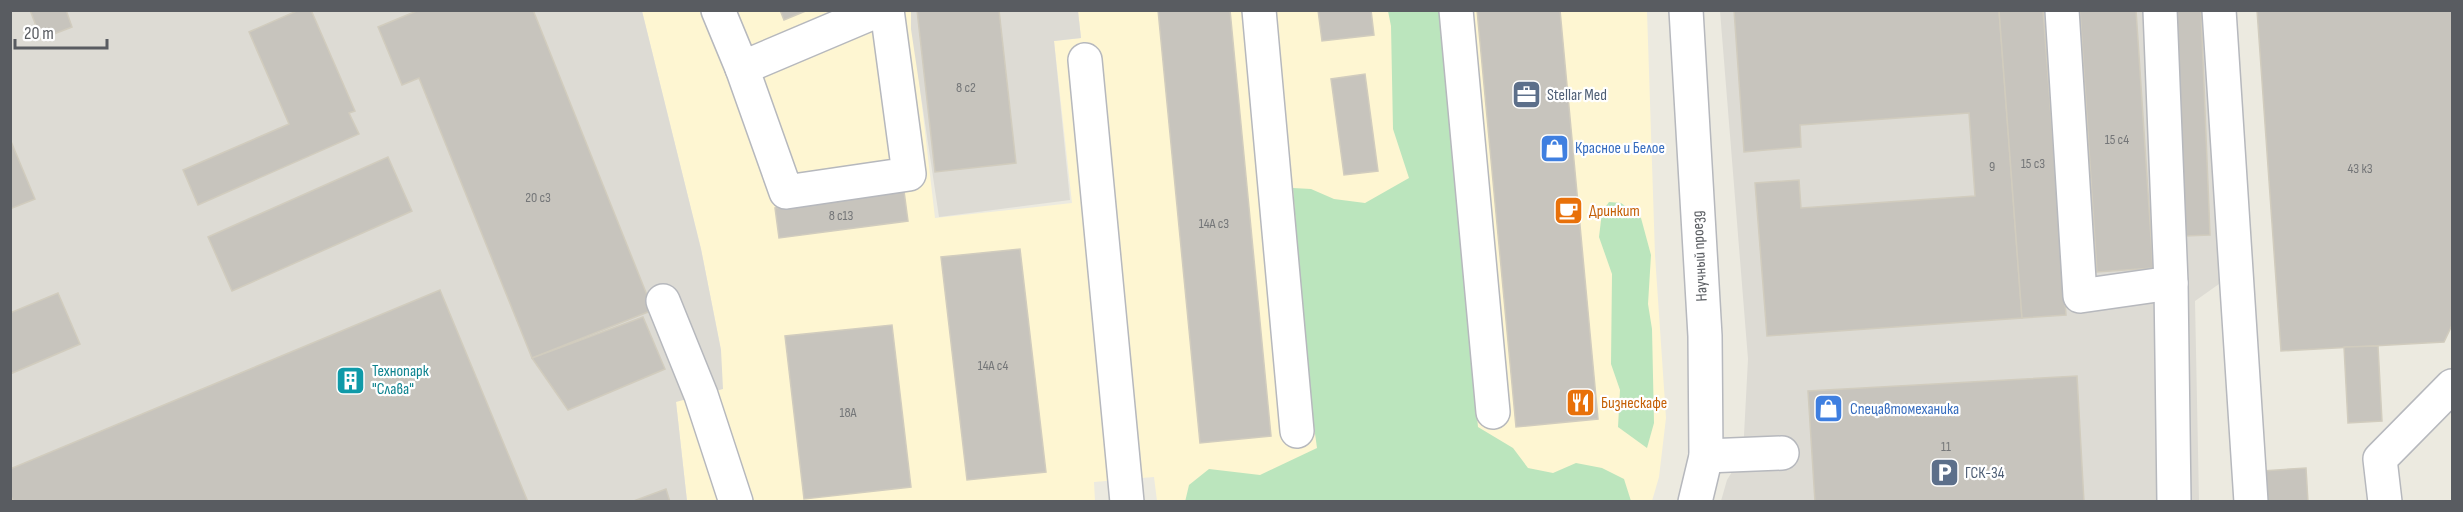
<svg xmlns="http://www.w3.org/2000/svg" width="2463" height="512" font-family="'Sofia Sans Condensed',sans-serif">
<rect width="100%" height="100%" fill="#eceae0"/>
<path fill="#fef6d2" d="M642,11H911L935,218L1072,203L1054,41L1081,38L1078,11H1647L1655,255L1666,418L1659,477L1652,501H1157L1154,477L1094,482L1095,501H687L676,402L721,350L701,249Z"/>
<g fill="#dddbd4">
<path d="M10,11H642L701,249L721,350L723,389L676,402L687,501H11Z"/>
<path d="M911,11H1078L1081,38L1054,41L1070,200L939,217L911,29Z"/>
<path d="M1720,11H2232L2253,260L2195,301L2199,501H1721L1727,480L1743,454L1748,359Z"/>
</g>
<g fill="#bbe5bd">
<path d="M1388,11H1445L1455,179L1478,427L1513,448L1528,468L1553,473L1576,463L1602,468L1624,479L1631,501L1185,502L1189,485L1209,469L1260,475L1317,448L1309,390L1293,188L1311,189L1334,199L1365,203L1409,178L1393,129L1391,26Z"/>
<path d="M1609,202L1621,203L1641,218L1651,255L1648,304L1652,329L1654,423L1647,448L1618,427L1620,390L1611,364L1612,274L1599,237L1602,212Z"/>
</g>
<g fill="#c7c4bd" stroke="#d1ccbe" stroke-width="1.5">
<path d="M30,10H66L72,27L41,39Z"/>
<path d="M299,10H311L355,111L349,113L359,134L198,205L183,170L289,124L249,32Z"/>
<path d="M419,10H533L653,310L532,358L419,78L402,85L378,27Z"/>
<path d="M780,10H808L784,20Z"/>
<path d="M917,10H999L1016,163L935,172Z"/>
<path d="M1158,10H1230L1271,436L1200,443Z"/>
<path d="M1318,10H1371L1374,35L1322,41Z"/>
<path d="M1477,10H1560L1598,419L1516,427Z"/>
<path d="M1734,10H1999L2022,318L1767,336L1755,183L1799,180L1801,208L1975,196L1969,113L1800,125L1801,147L1744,152Z"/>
<path d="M1999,10H2043L2066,315L2022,318Z"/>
<path d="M2080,10H2136L2153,268L2097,272Z"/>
<path d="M2176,10H2201L2210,235L2185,236Z"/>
<path d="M2257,10H2452V325L2444,342L2281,351Z"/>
<path d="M1365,74L1378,171L1344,175L1331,79Z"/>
<path d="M10,139L35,199L10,209Z"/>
<path d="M388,157L412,211L232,291L208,237Z"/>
<path d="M904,191L908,221L779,238L775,208Z"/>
<path d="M1020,249L1046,472L967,480L941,257Z"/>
<path d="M440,290L528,502H14L10,494V469Z"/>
<path d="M58,293L80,344L10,374V313Z"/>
<path d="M643,317L665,369L568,410L532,358Z"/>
<path d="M892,325L911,487L804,499L785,336Z"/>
<path d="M2378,346L2382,421L2348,423L2344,347Z"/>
<path d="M2077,376L2084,502H1815L1808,391Z"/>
<path d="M2306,468L2308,502H2263L2262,471Z"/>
<path d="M666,489L670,502H631Z"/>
</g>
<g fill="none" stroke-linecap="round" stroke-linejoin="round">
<defs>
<g id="minor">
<path d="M718,10L742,68L786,192L909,174L887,10"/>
<path d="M1259,10L1297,431"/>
<path d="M1456,10L1493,412"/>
<path d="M1686,10L1705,336L1706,456L1695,502"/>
<path d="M2062,10L2080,296L2171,283"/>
<path d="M2160,10L2171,283L2174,502"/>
<path d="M2219,10L2251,502"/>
<path d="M1085,60L1127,502"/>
<path d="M742,68L879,10"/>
<path d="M663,301L701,395L736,502"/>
<path d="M1706,456L1782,453"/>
<path d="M2385,502L2380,459L2452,386"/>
</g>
</defs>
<use href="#minor" stroke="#b6b8bd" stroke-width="36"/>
<use href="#minor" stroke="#fff" stroke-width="33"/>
</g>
<defs>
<symbol id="office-square" viewBox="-11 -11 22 22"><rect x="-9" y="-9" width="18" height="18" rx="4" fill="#5c6f8a" stroke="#fff"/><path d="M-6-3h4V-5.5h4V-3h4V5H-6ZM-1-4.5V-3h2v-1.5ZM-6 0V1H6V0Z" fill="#fff"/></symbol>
<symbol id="shop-square" viewBox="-11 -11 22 22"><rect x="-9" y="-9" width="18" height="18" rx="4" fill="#3f7fe0" stroke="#fff"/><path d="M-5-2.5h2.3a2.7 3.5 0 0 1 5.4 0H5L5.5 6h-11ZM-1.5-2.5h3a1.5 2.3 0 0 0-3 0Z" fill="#fff"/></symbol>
<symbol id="cafe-square" viewBox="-11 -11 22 22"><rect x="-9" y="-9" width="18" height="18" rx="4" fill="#e8710a" stroke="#fff"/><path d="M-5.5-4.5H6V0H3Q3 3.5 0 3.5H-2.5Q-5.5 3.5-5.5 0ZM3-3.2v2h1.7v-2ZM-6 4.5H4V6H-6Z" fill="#fff"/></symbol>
<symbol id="building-square" viewBox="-11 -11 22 22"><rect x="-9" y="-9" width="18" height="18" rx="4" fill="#0f9aa8" stroke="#fff"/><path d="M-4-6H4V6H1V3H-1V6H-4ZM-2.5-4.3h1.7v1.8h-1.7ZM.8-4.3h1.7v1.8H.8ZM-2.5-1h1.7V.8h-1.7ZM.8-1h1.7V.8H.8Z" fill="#fff"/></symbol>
<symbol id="restaurant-square" viewBox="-11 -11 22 22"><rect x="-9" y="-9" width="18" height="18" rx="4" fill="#e8710a" stroke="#fff"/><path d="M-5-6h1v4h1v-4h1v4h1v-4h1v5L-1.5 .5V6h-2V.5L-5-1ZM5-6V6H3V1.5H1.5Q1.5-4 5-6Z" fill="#fff"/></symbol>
<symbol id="parking-square" viewBox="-11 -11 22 22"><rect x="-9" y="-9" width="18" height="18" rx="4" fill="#5c6f8a" stroke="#fff"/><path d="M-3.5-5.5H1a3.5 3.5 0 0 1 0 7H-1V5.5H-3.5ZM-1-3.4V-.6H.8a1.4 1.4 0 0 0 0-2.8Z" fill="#fff"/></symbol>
</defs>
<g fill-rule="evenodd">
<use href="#office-square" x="1510" y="78" width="33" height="33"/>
<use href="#shop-square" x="1538" y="132" width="33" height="33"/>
<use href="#cafe-square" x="1552" y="194" width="33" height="33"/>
<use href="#building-square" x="334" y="364" width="33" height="33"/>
<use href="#restaurant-square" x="1564" y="386" width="33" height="33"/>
<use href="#shop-square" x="1812" y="392" width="33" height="33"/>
<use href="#parking-square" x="1928" y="456" width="33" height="33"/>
</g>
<g text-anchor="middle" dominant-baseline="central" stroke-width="4.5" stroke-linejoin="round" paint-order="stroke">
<g font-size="14" fill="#747678">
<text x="966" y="87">8 с2</text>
<text x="2117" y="139">15 с4</text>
<text x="2033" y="163">15 с3</text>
<text x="1992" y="166">9</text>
<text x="2360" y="168">43 к3</text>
<text x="538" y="197">20 с3</text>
<text x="841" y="215">8 с13</text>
<text x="1214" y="223">14А с3</text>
<text x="993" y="365">14А с4</text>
<text x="848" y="412">18А</text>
<text x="1946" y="446">11</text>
</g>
<g font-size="16" fill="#4e5e75" stroke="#fff" text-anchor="start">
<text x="1547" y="95">Stellar Med</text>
<text x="1965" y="473">ГСК-34</text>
</g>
<g font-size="16" fill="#366cbe" stroke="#fff" text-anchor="start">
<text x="1575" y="148">Красное и Белое</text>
<text x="1850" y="409">Спецавтомеханика</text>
</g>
<g font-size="16" fill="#c56008" stroke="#fff" text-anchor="start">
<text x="1589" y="211">Дринкит</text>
<text x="1601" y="403">Бизнескафе</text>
</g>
<g font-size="16" fill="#595c61" stroke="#fff">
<text transform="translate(1700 256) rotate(-93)">Научный проезд</text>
</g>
<g font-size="16" fill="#0d838f" stroke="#fff" text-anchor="start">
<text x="372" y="371">Технопарк<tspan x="372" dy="18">"Слава"</tspan></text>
</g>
</g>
<rect width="2463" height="512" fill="none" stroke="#595c61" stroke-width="24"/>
<path d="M15 39v9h92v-9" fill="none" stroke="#595c61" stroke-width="3"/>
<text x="24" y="39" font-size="18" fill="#595c61" stroke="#ffffff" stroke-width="4.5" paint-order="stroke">20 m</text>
</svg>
